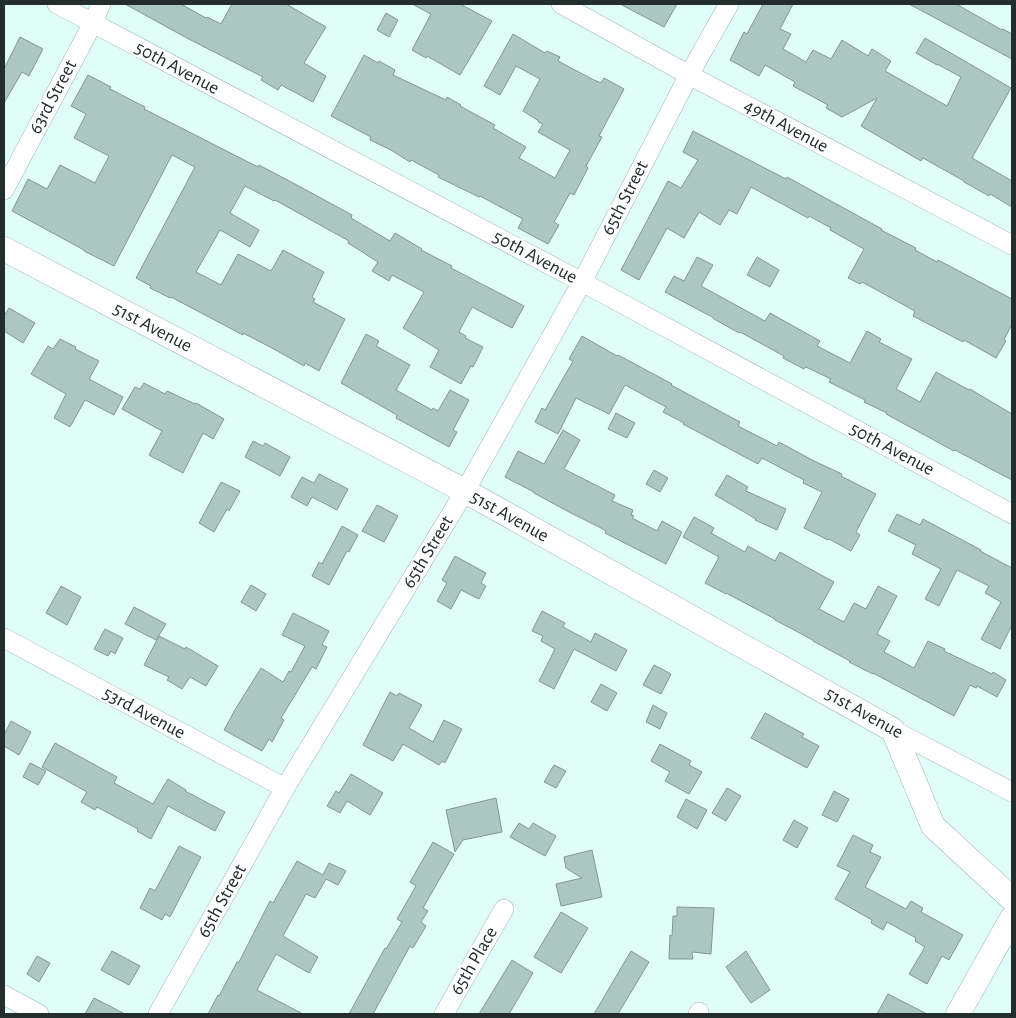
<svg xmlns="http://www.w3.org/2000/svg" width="1016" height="1018" font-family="'Alegreya Sans',sans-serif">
<rect width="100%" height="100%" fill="#e1fdf7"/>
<g fill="#acc7c1" stroke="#7f9993">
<path d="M125,4H181L206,18L207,17L221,24L232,4H286L326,27L304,63L326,76L313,102L281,85L278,90L261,80L263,77L185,37Z"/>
<path d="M412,4H460L492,21L460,75L427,56L426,58L412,50L431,14Z"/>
<path d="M620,4H677L664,27Z"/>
<path d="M763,4H793L780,29L791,34L783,49L806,62L813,50L831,59L842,40L868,56L872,49L891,61L885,71L947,106L961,77L937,64V65L916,53L925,38L1011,88L972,158L1012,181V207L990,194L989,196L964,182V181L923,158L921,161L861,126L877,98L842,117L826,108L828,105L793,86L795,82L765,65L759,76L730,60L744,32L747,34Z"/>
<path d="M909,4H956L1002,30L1003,29L1012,34V59Z"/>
<path d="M386,13L398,20L389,37L377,30Z"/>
<path d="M513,34L545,53L547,51L560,57L558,61L592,79L601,83L604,78L624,89L599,136L602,137L586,166L588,168L574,195L570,193L554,222L559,225L548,244L518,228L523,219L480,196L479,197L438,177L439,175L426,168L411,160L410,162L391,150L370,140L371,137L331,116L364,55L378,63L379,61L395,70L393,75L446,100L447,97L461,105L460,106L495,125L493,128L526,147L519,158L555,178L570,150L538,132L543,124L538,122L539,121L523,111L540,79L516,66L500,95L484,86Z"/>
<path d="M20,37L43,49L29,76L22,72L4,103V69Z"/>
<path d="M88,75L111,87L110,89L145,107L144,109L258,167L259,165L295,184L352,215L351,218L390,241L395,233L422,249L421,250L452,266L451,268L524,306L512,328L472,307L459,332L466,336L465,338L483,347L473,367L471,366L461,384L430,367L439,350L403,328L424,292L392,275L389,281L372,271L378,262L348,243L349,241L275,200L274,201L245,186L230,213L259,230L250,247L220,230L196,272L221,285L238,254L271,271L283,250L324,272L312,297L315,299L313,302L345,319L319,371L305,363L304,366L272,348L243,333V335L171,297L170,298L150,288L151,286L136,278L195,167L172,155L114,266L84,251V250L12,211L28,179L47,189L60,165L95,183L109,156L74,138L86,114L71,106Z"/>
<path d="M693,131L786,179L787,177L882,229L881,230L916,248L915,250L937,262L938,260L1012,299V324L1004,340L1006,341L996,358L964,340L963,342L913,316L915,311L862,282L860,284L848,278L864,249L830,230L831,228L809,216L808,218L751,187L737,214L729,210L720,225L699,212L684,238L667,228L639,280L621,270L668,181L681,188L698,160L683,152Z"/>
<path d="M697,257L713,265L701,286L765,321L770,313L820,341L817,346L850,363L867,331L881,339L879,342L912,359L896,389L920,402L936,372L969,390L970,389L1012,414V480L955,450L954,451L886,414L887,413L864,402L865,400L829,382L831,379L806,367L804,369L783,358L784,356L740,332L739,333L714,319V318L665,292L674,276L684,281Z"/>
<path d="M757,257L779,270L770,287L747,275Z"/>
<path d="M9,308L35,323L23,343L4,331V316Z"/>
<path d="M366,334L379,341L376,346L410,365L396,390L432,410L433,408L438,411L450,390L469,400L453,430L457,432L449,447L396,418L397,415L341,383Z"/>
<path d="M582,336L617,356L618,355L672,384L671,385L740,422L738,426L777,446L779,442L814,461L842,474L841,476L876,494L856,532L860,535L851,551L829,539L828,540L804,528L822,492L803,483L804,480L762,458L758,464L683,424L684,423L663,412L666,407L625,385L609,414L576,398L558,434L535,422L542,408L545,410L573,361L569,359Z"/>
<path d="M60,339L76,347L75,349L99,361L89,379L123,397L114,415L85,400L70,427L54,418L66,394L31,374L48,346L53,349Z"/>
<path d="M144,383L165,394L167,391L195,404L196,403L224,419L213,439L203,433L183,473L149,455L162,431L122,409L135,387L140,389Z"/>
<path d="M616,413L635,423L627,438L608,429Z"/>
<path d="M563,430L580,440L564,469L615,495L612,501L633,510L631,515L634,516L632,518L657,531L662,521L682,532L666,564L605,533L606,531L601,528L569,512L534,493V492L505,477L518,451L544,464Z"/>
<path d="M253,441L263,446L265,443L290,457L280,476L245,457Z"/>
<path d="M654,470L668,478L660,492L646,484Z"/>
<path d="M319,474L348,489L337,510L312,497L307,506L291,497L302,477L314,483Z"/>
<path d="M727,475L748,487L746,491L786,509L777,530L755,520L756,519L715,495Z"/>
<path d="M221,482L240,491L229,511L227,509L214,532L199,523Z"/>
<path d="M377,505L398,516L384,542L362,531Z"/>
<path d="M897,514L920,525L923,519L981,550L980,551L1012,568V625L1000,649L981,639L1001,602L985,593L989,586L957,570L939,606L925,599L941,569L912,554L916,545L888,531Z"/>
<path d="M694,517L714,528L711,533L745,552L748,546L775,561L780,552L803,565L834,582L819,609L844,622L854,603L866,609L878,586L897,596L877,634L890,641L884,652L914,668L928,641L945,649L944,651L992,674L993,672L1006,680L997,697L977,686L976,688L970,685L954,716L873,673V674L849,662L850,661L813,641V640L775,620V619L726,593V594L705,583L719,557L683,537Z"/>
<path d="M342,526L358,535L349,552L347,551L329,585L312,576L319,562L322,564Z"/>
<path d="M455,556L486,573L481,583L486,586L479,599L461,590L451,609L437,601L447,583L442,580Z"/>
<path d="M251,585L266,594L256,611L241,602Z"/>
<path d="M61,586L81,597L67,625L46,613Z"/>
<path d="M134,607L166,624L156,640L125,624Z"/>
<path d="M542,611L565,623L563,627L591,642L595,633L627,650L616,671L574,649L554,689L539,681L555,649L541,641L543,636L532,631Z"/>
<path d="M293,613L329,631L322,645L327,647L316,669L312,667L281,718L284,720L272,742L269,739L262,751L224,730L236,708L261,668L283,682L289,671L291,672L305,646L282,635Z"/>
<path d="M105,629L123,638L115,654L111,651L108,656L94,649Z"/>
<path d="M159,636L185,649L186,647L218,666L206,686L190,677L182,689L167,680L169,677L144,665Z"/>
<path d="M654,665L671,674L661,694L643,685Z"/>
<path d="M601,684L617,693L607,711L591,702Z"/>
<path d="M390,692L397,696L399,693L422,705L409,728L433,742L444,720L462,729L445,763L442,761L439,765L403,744L393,761L363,745Z"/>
<path d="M653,705L667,713L660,729L646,722Z"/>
<path d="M765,713L804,734L802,737L819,746L807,768L751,738Z"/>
<path d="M11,721L31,732L19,755L4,746V735Z"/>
<path d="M55,743L117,777L114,783L153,804L168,779L186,790L185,791L225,812L215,831L168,806L151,839L137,831L138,829L97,807L95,810L81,802L87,792L42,767Z"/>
<path d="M660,744L691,761L689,765L702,772L689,794L665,781L670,772L651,761Z"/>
<path d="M30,763L46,771L38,785L23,777Z"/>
<path d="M554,765L566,771L556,788L544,782Z"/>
<path d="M351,774L383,793L370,815L347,801L340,813L327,806L336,791L339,793Z"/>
<path d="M727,788L741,796L726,821L712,813Z"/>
<path d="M834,791L849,799L837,822L822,815Z"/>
<path d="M496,798L502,832L463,840L455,852L446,810Z"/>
<path d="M686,799L707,810L697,829L677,817Z"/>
<path d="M794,820L808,828L797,848L783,840Z"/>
<path d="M519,823L529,829L533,823L556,836L545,856L510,837Z"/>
<path d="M853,835L873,845L870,852L881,857L865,887L906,909L911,901L923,908L921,912L963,935L949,960L942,956L927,984L909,974L925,947L915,941L916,938L887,922L883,930L871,923L872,920L835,899L850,872L837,866Z"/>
<path d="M433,842L454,854L423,908L428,911L421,922L426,926L413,948L410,946L373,1014H349L385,948L386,949L402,922L397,919L416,886L410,882Z"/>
<path d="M179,846L201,857L170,917L165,914L162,920L140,908L150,888L155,891Z"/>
<path d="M592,850L602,897L561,906L556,884L582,878L566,868L564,857Z"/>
<path d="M297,861L323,875L329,863L346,871L338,885L326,879L315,898L306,894L283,936L318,957L309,973L276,954L257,990L303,1014H208L218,995L219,996L237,962H239L270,901L273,903Z"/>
<path d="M677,907L714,908L711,954L692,952L693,959H669L670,935L672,936L673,916H677Z"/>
<path d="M561,912L588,928L561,973L534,957Z"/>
<path d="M112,951L140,966L129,985L101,970Z"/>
<path d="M631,951L649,962L618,1014H594Z"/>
<path d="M746,951L770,990L751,1003L726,967Z"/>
<path d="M37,956L50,963L39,982L27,974Z"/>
<path d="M512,960L533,973L509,1014H479Z"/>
<path d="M888,994L927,1014H877Z"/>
<path d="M94,998L125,1014H85Z"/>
</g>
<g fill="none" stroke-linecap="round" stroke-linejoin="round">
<defs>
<g id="minor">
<path d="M57,4L582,282L1012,514"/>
<path d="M561,4L689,75L1012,245"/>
<path d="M4,190L93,23L101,4"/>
<path d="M4,638L285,788"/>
<path d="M893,730L1012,792"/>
<path d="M4,995L39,1014"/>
<path d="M158,1014L285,788L465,491L582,282L689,75L729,4"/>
<path d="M444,1014L504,909"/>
<path d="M698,1014L699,1012"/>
</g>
<g id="tertiary">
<path id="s1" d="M4,249L465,491L893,730L933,826L1012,899"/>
<path d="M958,1014L1012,918"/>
</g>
</defs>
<use href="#minor" stroke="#9cb6b1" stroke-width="20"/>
<use href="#tertiary" stroke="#9cb6b1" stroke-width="25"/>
<use href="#minor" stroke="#fff" stroke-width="19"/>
<use href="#tertiary" stroke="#fff" stroke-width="24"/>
</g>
<g text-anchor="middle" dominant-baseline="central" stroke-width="4.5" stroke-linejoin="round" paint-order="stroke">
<g font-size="19" fill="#232d2b" stroke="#fff">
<text transform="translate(177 68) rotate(28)">50th Avenue</text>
<text transform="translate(53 97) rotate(-62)">63rd Street</text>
<text transform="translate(786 126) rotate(28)">49th Avenue</text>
<text transform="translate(625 198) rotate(-63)">65th Street</text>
<text transform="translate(535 257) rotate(28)">50th Avenue</text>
<text stroke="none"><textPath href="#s1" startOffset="168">51st Avenue</textPath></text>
<text transform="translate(892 449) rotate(28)">50th Avenue</text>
<text stroke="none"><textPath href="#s1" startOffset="572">51st Avenue</textPath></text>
<text transform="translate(428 552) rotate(-59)">65th Street</text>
<text transform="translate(144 713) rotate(28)">53rd Avenue</text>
<text transform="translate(864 713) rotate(29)">51st Avenue</text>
<text transform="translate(222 901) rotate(-61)">65th Street</text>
<text transform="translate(474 961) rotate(-60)">65th Place</text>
</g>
</g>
<rect width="1016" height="1018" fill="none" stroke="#232d2b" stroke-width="10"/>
</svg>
